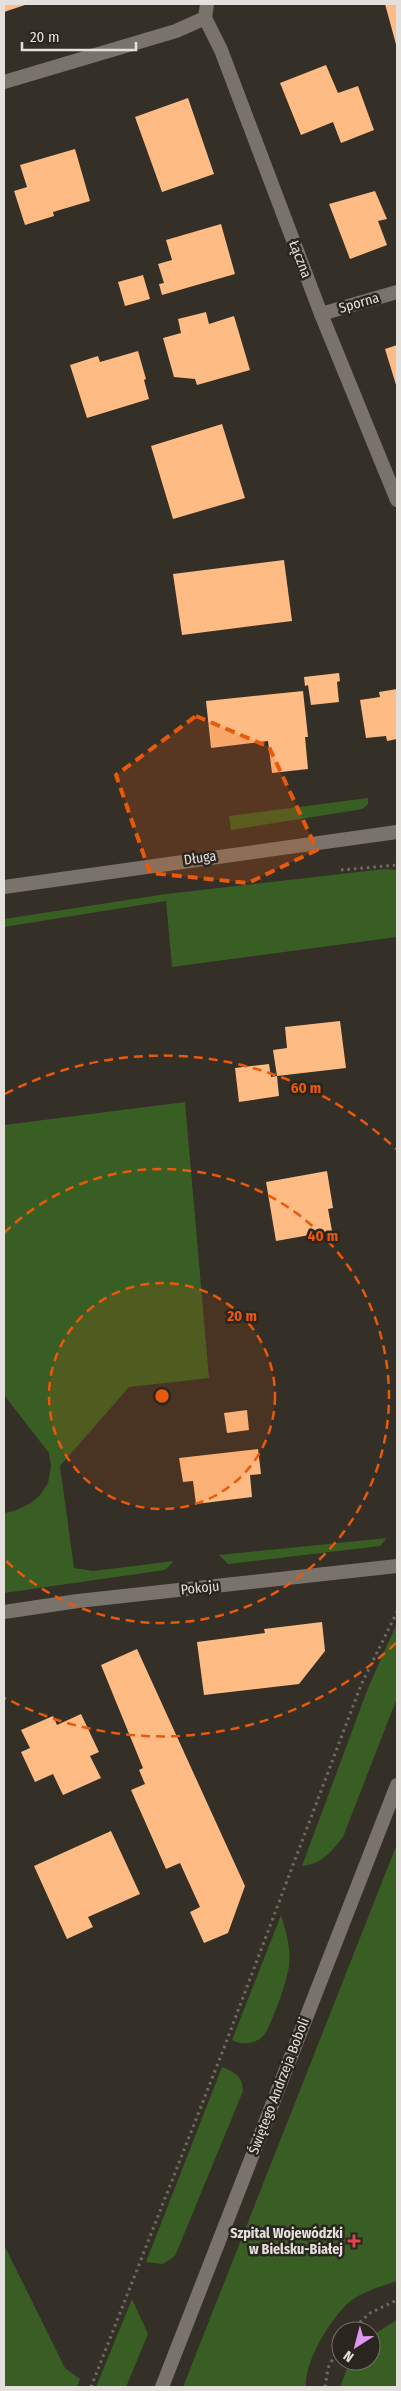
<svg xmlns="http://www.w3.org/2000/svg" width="401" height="2391" font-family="'Fira Sans Condensed',sans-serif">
<rect width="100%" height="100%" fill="#342f27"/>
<g fill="#395e23">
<path d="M368,798V804L363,809L231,830L229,816Z"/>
<path d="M384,869L397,870V937L172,967L166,901L4,927V919L166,894Z"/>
<path d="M185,1102L209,1378L129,1387L60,1466L74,1568L93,1571L174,1561L165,1570L4,1593V1513L14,1511L31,1503L40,1495L48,1483L51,1467L49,1453L4,1395V1125Z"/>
<path d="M387,1538L380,1546L228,1564L219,1555Z"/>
<path d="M397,1623V1698L343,1837C331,1852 322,1864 302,1866L368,1688Z"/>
<path d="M397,1844V2281C382,2286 361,2292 348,2303C330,2320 304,2362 306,2387H183Z"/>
<path d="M281,1915C286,1932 291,1947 289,1965C288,1979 272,2024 264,2035C256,2044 242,2046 232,2040Z"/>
<path d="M222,2067C235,2073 242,2075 243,2091L175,2256L163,2264L146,2262Z"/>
<path d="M4,2245L65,2368L80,2379L77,2387H4Z"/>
<path d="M132,2299L148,2334L126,2387H96Z"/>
<path d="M397,2320V2387H340L350,2361H371V2336Z"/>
</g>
<g fill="#febc84">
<path d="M4,4H28L4,12Z"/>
<path d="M385,4H397V48Z"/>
<path d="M326,65L338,93L358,86L374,130L341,143L333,122L301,135L280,83Z"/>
<path d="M188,98L214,174L162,192L135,117Z"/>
<path d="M75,149L90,201L53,212L54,216L25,225L14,191L27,187L20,165Z"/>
<path d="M375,191L387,219L378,221L387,245L350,259L329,204Z"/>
<path d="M221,224L235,274L162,295L159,284L164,283L158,264L172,260L166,240Z"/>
<path d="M143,275L150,299L125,306L118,282Z"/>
<path d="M206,312L209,324L234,316L250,370L197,385L195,379L174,377L163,338L181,333L178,319Z"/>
<path d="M397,345V388L385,349Z"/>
<path d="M138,351L146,379L144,380L149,399L87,418L70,365L98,356L100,362Z"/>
<path d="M222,424L245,498L173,519L151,446Z"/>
<path d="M284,560L292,621L182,635L173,574Z"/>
<path d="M339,673L340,681L337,682L339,702L311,705L308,685L305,686L304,677Z"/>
<path d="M397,689V739L387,741L386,736L366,738L360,700L380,697L379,692Z"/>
<path d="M303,691L308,737H305L308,769L272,773L268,741L211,748L206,701Z"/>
<path d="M340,1021L346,1068L277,1076L273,1050L287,1048L285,1027Z"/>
<path d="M269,1064L271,1077L277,1076L279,1096L239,1102L235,1068Z"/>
<path d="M327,1171L333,1208L328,1209L332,1231L276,1241L266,1182Z"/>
<path d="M247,1410L249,1430L227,1433L224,1413Z"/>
<path d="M258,1449L261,1474L250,1475L252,1497L196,1504L193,1481L183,1482L179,1458Z"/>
<path d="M322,1622L325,1651L299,1684L204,1695L197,1642L265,1633L264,1629Z"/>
<path d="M137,1649L245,1886L228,1933L204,1943L190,1912L200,1907L180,1863L166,1869L131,1790L145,1784L139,1770L143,1768L101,1665Z"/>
<path d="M81,1714L99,1752L90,1756L101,1778L63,1795L53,1774L35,1782L21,1752L30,1748L21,1730L53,1716L57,1725Z"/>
<path d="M111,1831L140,1894L88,1917L93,1927L67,1939L34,1866Z"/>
</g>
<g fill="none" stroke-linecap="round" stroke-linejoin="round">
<g stroke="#6f6a63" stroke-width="3" stroke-dasharray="2.5 4" stroke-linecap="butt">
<path d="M341,870L397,865"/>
<path d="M350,2331L370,2313L397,2300"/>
<path d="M91,2387L222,2053L361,1685L397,1612"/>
<path d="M325,2387L328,2368L341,2343"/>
</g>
<g stroke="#7a736b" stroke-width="14">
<path d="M205,18L221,50L321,314L397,500"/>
<path d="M4,82L176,31L205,18L207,4"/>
<path d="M321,314L397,292"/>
<path d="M4,1612L78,1601L397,1566"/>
</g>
<g stroke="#7a736b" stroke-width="14">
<path d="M4,887L397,832"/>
<path d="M162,2387L397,1785"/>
</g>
</g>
<path fill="#e8590c" fill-opacity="0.2" stroke="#e8590c" stroke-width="4" stroke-dasharray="10 6" stroke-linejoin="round" d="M196,716L269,747L317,850L248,883L150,873L116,775Z"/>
<circle cx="162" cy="1396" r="113" fill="#e8590c" fill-opacity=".12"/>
<g fill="none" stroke="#e8590c" stroke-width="2.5" stroke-dasharray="9 6">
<circle cx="162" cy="1396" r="113"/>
<path d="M4 1233A227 227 0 1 1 4 1559"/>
<path d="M396 1643A340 340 0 0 1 5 1698M5 1094A340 340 0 0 1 396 1149"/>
</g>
<path fill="#e0444e" stroke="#2a251e" stroke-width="2" d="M351.5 2233.5h5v5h5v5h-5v5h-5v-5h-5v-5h5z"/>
<g text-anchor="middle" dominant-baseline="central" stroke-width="5" stroke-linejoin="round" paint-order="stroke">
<g font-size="14" fill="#e4e1dc" stroke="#2a251e">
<text transform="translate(300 259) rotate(69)">Łączna</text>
<text transform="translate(359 303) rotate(-16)">Sporna</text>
<text transform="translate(200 858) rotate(-8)">Długa</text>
<text transform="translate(200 1588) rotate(-6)">Pokoju</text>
<text transform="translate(279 2086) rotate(-69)">Świętego Andrzeja Boboli</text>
</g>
<g font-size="14" font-weight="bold" fill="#e4e1dc" stroke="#2a251e" text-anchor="end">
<text x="343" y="2233">Szpital Wojewódzki<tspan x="343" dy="16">w Bielsku-Białej</tspan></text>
</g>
</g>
<circle cx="162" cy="1396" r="8" fill="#e8590c" stroke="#2a251e" stroke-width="2.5"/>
<g font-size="15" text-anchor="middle" font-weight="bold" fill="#e8590c" stroke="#2a251e" stroke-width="5" stroke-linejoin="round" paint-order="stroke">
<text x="306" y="1093">60 m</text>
<text x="323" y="1241">40 m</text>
<text x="242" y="1321">20 m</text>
</g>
<rect width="401" height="2391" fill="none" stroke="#e4e1dc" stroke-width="10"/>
<g transform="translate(356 2346) rotate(216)"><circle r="24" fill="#2a251e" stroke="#74706a"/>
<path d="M0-4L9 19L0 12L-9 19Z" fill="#df98f2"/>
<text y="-8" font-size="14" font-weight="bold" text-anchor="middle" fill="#e4e1dc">N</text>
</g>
<path d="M22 42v8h114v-8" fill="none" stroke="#e4e1dc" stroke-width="2.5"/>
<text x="30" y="42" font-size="15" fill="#e4e1dc" stroke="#2a251e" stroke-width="4" paint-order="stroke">20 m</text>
</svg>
